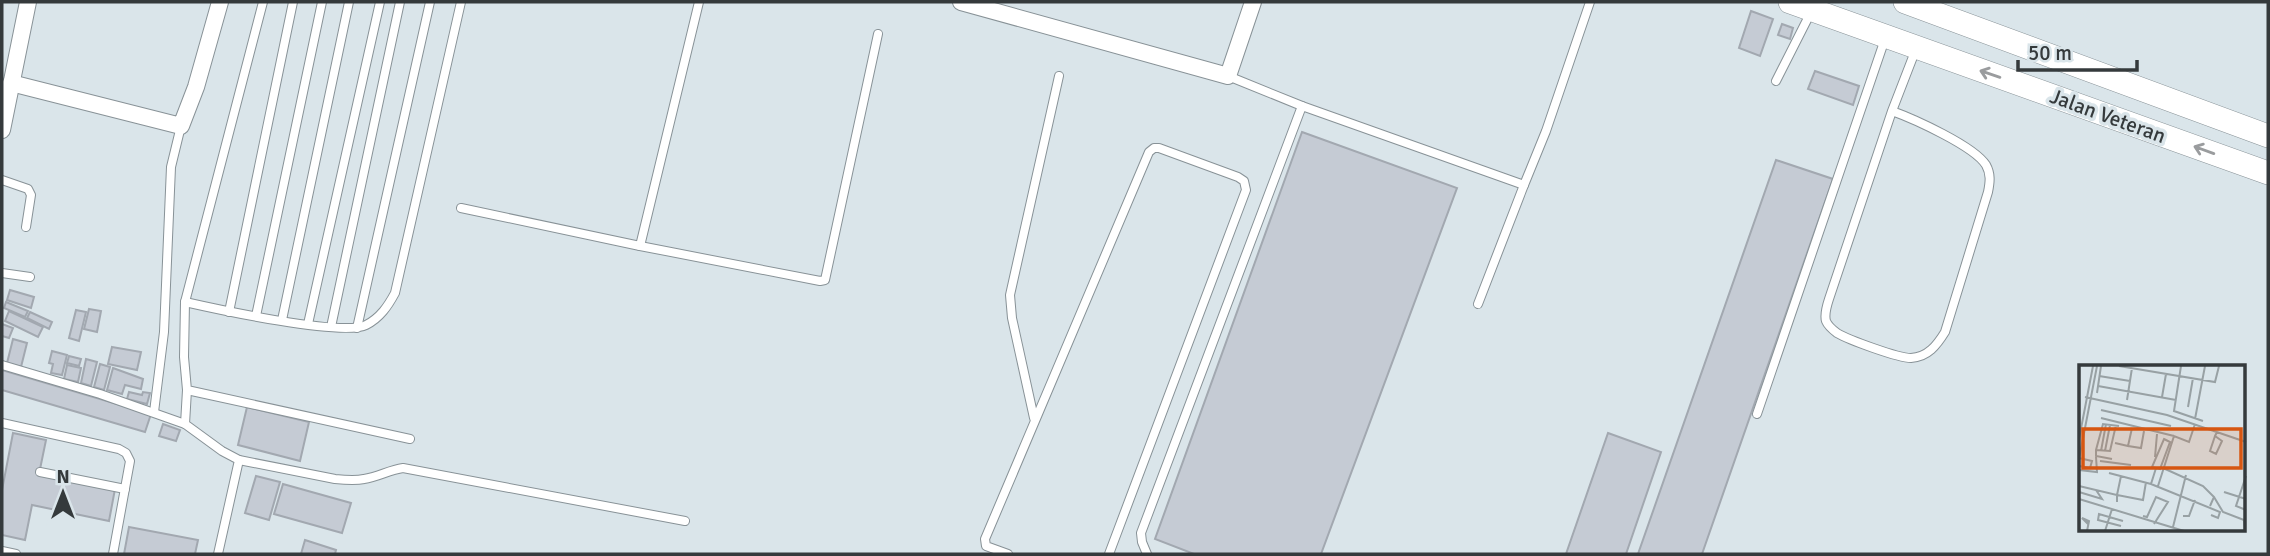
<svg xmlns="http://www.w3.org/2000/svg" width="2270" height="556" font-family="Signika,sans-serif">
<rect width="100%" height="100%" fill="#dae5ea"/>
<g fill="#c5cbd4" stroke="#a2a8b0" stroke-width="2">
<path d="M1751,11L1773,19L1760,56L1739,48Z"/>
<path d="M1782,24L1793,28L1790,39L1778,35Z"/>
<path d="M1815,71L1859,86L1853,105L1808,89Z"/>
<path d="M1302,132L1457,188L1321,554H1194L1155,539Z"/>
<path d="M1776,160L1833,179L1702,554H1638Z"/>
<path d="M10,290L34,297L31,308L7,300Z"/>
<path d="M6,302L28,311L25,317L4,308Z"/>
<path d="M89,309L101,311L97,332L84,329Z"/>
<path d="M76,310L86,312L79,341L69,338Z"/>
<path d="M9,311L43,327L38,337L5,321Z"/>
<path d="M30,312L52,322L49,329L27,318Z"/>
<path d="M2,324L13,328L9,338L2,336Z"/>
<path d="M13,339L27,343L21,367L7,363Z"/>
<path d="M112,347L141,352L137,370L108,364Z"/>
<path d="M52,351L67,355L62,375L51,373L53,364L49,363Z"/>
<path d="M69,356L81,359L79,366L67,363Z"/>
<path d="M86,359L97,362L91,386L81,383Z"/>
<path d="M100,364L110,367L104,390L94,387Z"/>
<path d="M67,365L81,368L78,382L64,379Z"/>
<path d="M113,368L143,379L141,389L125,385L122,394L107,390Z"/>
<path d="M2,370L151,414L145,432L2,390Z"/>
<path d="M129,392L142,395L143,392L150,393L147,404L127,399Z"/>
<path d="M247,407L309,422L300,461L238,445Z"/>
<path d="M163,424L180,430L176,441L159,436Z"/>
<path d="M13,433L46,440L39,474L115,489L109,521L32,505L25,540L2,535V490Z"/>
<path d="M1608,433L1661,452L1626,554H1566Z"/>
<path d="M256,476L280,482L269,520L245,513Z"/>
<path d="M283,484L351,503L342,533L274,514Z"/>
<path d="M129,527L198,540L195,554H124Z"/>
<path d="M305,540L336,550L335,554H301Z"/>
</g>
<g fill="none" stroke-linecap="round" stroke-linejoin="round">
<defs>
<g id="lane">
<path d="M263,2L185,302L184,357L187,390L410,439"/>
<path d="M1228,76L1302,106"/>
<path d="M1776,81L1811,12"/>
<path d="M1892,111L1829,299C1827,305 1824,314 1826,321C1828,326 1833,330 1837,333C1849,340 1898,358 1911,358C1928,357 1937,345 1945,332L1988,192C1990,182 1991,174 1986,165C1974,146 1914,119 1892,111L1916,49"/>
<path d="M2,180L28,189L31,195L26,227"/>
<path d="M461,208L640,246L699,2"/>
<path d="M640,246L820,281L825,280L878,34"/>
<path d="M2,273L30,277"/>
<path d="M185,302C216,309 343,337 366,325C380,318 388,306 395,293L461,2"/>
<path d="M1478,304L1524,185"/>
<path d="M229,312L293,2"/>
<path d="M256,316L322,2"/>
<path d="M282,320L349,2"/>
<path d="M308,324L380,2"/>
<path d="M331,327L400,2"/>
<path d="M357,328L430,2"/>
<path d="M2,365L100,394L185,424"/>
<path d="M187,390L185,424L222,451L239,460L218,554"/>
<path d="M154,412L164,332L171,167L181,126"/>
<path d="M1757,414L1885,39"/>
<path d="M1034,418L1012,318L1010,295L1059,76"/>
<path d="M2,423L119,449L126,453L130,461L113,554"/>
<path d="M239,460L335,479C345,480 355,481 364,479C378,477 389,470 403,468L685,521"/>
<path d="M40,472L125,489"/>
<path d="M2,551L16,554"/>
<path d="M1008,554L986,546L985,539L1149,152L1154,148H1159L1238,177L1244,181L1246,190L1109,554"/>
<path d="M1147,554L1142,542L1141,533L1302,106L1524,185L1546,131L1590,2"/>
</g>
<g id="street">
<path d="M961,2L1228,76L1253,2"/>
<path d="M11,83L181,126L196,87L220,2"/>
<path d="M2,130L28,2"/>
</g>
<g id="secondary">
<path d="M1790,2L2268,173"/>
<path d="M1905,2L2268,136"/>
</g>
</defs>
<use href="#lane" stroke="#889297" stroke-width="10"/>
<use href="#street" stroke="#889297" stroke-width="18"/>
<use href="#secondary" stroke="#889297" stroke-width="24"/>
<use href="#lane" stroke="#fff" stroke-width="8"/>
<use href="#street" stroke="#fff" stroke-width="16"/>
<use href="#secondary" stroke="#fff" stroke-width="23"/>
</g>
<defs><path id="oneway-shaft" d="M-6 0H5M1.5-3L5.5 0L1.5 3" fill="none" stroke-width="1.6" stroke-linecap="round" stroke-linejoin="round" transform="scale(1.75)"/></defs>
<g stroke="#9a9c9e">
<use href="#oneway-shaft" transform="translate(1990 74) rotate(-161)"/>
<use href="#oneway-shaft" transform="translate(2204 150) rotate(-160)"/>
</g>
<g text-anchor="middle" dominant-baseline="central" stroke-width="7" stroke-linejoin="round" paint-order="stroke">
<g font-size="21" fill="#353a3c" stroke="#dae5ea">
<text transform="translate(2108 116) rotate(20)">Jalan Veteran</text>
</g>
</g>
<g transform="translate(2079 365)">
<rect width="166" height="166" fill="#dae5ea"/>
<path fill="none" stroke="#98a1a4" stroke-width="2" d="M40,1L136,17L140,1M102,1L95,46L124,56M20,11L51,16M19,21L97,35M18,28L22,1M6,32L88,50L167,77M83,32L87,9M48,35L53,3M109,42L114,13M22,45L92,61M22,53L95,71M116,54L126,1M136,71L131,86L137,89L143,76L136,71L138,67M0,74L14,1M85,74L91,77L81,104L73,102ZM36,78L49,81L53,63M49,81L62,83L65,66M17,85L31,86L37,60M22,86L27,59M26,86L31,60M76,92L78,69M0,94L18,1M33,94L17,91V85L24,59L40,61M21,96L52,100M0,101L11,103L13,96L0,93M84,103L124,121L135,132L131,141M0,105L18,107L17,92M30,108L72,119L77,103M42,111L38,130L64,135L67,117M167,111L157,141L167,145M72,119L141,147L139,153L132,150M0,121L38,130V137M79,121L95,71L110,77L116,59M0,127L23,134L17,125M145,127L167,134M135,132L144,147L165,155L166,166M0,134L105,166M64,151L68,152L77,132L89,137L75,159M104,151H110L116,135M42,161L19,155L20,149L44,156M94,162L107,110M8,166L10,156L3,153L9,159M26,166L33,144"/>
<path fill="#d65611" fill-opacity="0.15" stroke="#d65611" stroke-width="3.5" d="M4,64H162V103H4Z"/>
<rect width="166" height="166" fill="none" stroke="#353a3c" stroke-width="3.5"/>
</g>
<rect width="2270" height="556" fill="none" stroke="#353a3c" stroke-width="7"/>
<g transform="translate(63 493)" stroke="#dae5ea" stroke-width="5" paint-order="stroke">
<path d="M0-5L12 26L0 18L-12 26Z" fill="#353a3c"/>
<text y="-10" font-size="19" font-weight="bold" text-anchor="middle" fill="#353a3c">N</text>
</g>
<path d="M2018 60v10h119v-10" fill="none" stroke="#353a3c" stroke-width="3.5"/>
<text x="2028" y="60" font-size="21" fill="#353a3c" stroke="#dae5ea" stroke-width="5" paint-order="stroke">50 m</text>
</svg>
